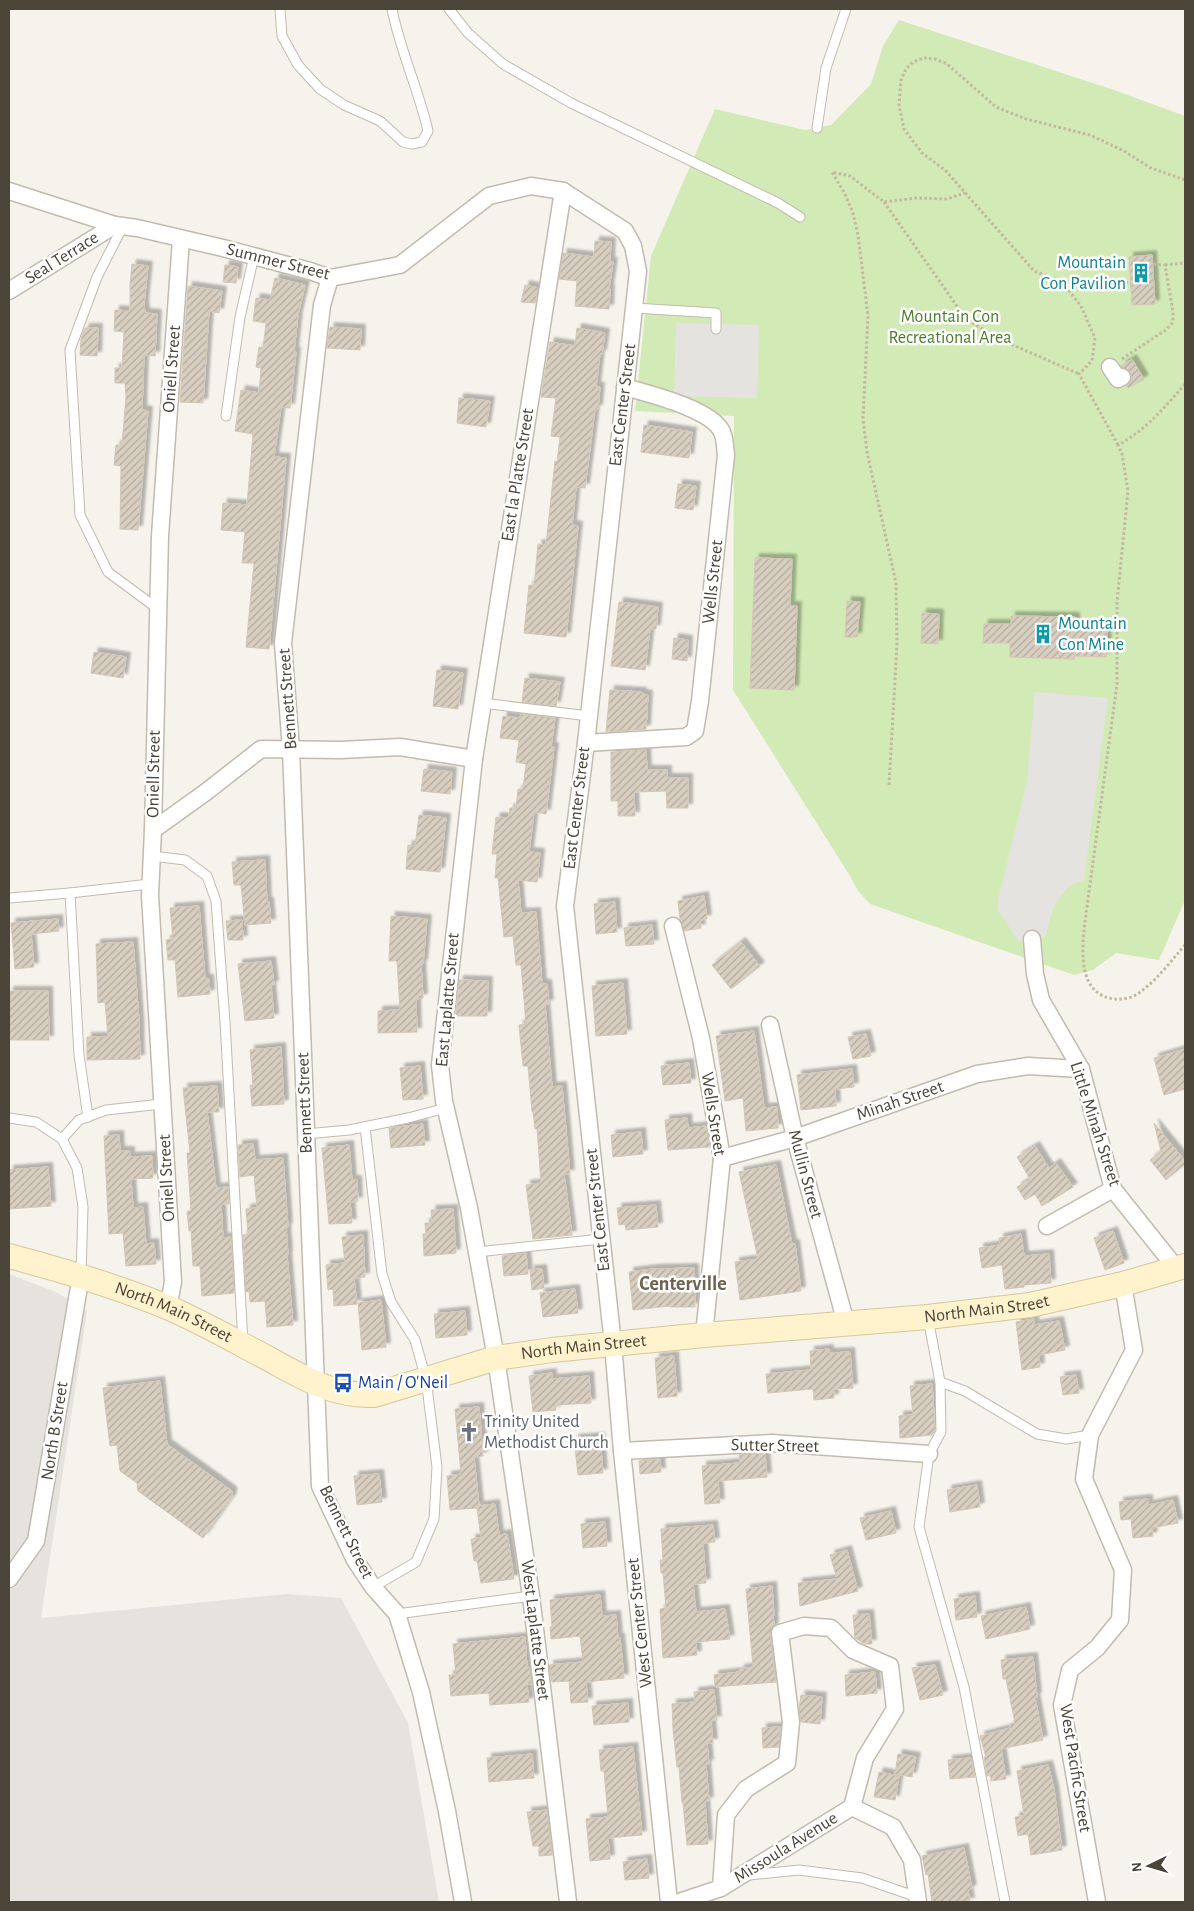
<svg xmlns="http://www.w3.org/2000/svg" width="1194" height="1911" font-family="'Alegreya Sans',sans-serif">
<defs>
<pattern id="building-hatch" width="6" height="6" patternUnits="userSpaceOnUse" patternTransform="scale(1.25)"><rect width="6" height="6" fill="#d8cfc1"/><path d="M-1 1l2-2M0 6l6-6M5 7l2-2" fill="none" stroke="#b1aa9e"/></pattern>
<filter id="shadow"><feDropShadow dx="4.5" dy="-4.5" stdDeviation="1" flood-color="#0004"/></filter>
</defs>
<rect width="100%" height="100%" fill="#f6f3ec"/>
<path fill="#e6e2dd" d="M9,1274L58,1293L87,1311L41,1618L287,1594L341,1598L408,1723L439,1902H9Z"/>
<path fill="#d2eab5" d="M899,20L1114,90L1185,116V900L1159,960L1116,953L1093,970L1074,975L870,904L858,891L850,876L733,690L734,416L635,411L651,256L715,109L805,130L831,125L871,84L883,46Z"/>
<g fill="#e5e3e0">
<path d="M676,323L759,325L757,398L674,396Z"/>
<path d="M1035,692L1108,698L1084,880L1070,886L1060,896L1053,909L1045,937L1019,942L998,910V900L1027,782Z"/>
</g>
<g fill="url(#building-hatch)" stroke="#d3c7b4" filter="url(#shadow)">
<path d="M595,241L611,242L610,262H613L609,289H610L609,309L575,306L577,281L559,279L563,253L594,257Z"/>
<path d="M1152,255L1155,304L1132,305L1129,257Z"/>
<path d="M132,264L148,266L144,304L145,313L157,314L155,356L144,355L142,410L148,411L138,530L120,529L121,466L114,465L116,445H122L126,397L125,383H115V368H122L124,332L114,331L115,310L130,311V284Z"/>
<path d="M225,265L238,267L236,283L223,282Z"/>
<path d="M275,278L305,285L298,315L294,352H296L290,408L281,407L274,457L286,458L269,649L246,647L254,563H242L245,532L221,530L223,503L247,505L253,434L235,431L241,390L259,393L261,368L256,367L259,347L263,348L266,323L253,321L256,298L270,300Z"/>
<path d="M525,285L538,288L535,303L521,302Z"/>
<path d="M188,286L222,291L219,313L209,311L203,403L180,402Z"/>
<path d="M330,327L361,329L360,350L327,348Z"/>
<path d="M85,328H98L97,356L80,355L81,339Z"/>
<path d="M577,328L605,333L602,354H600L596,387H600L598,409H595L585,488L576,487L572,525L578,526L566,637L524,633L529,585L534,586L538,544L546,545L555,461L557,462L560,437L551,436L556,398L541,397L550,342L575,346Z"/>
<path d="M1132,359L1144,379L1128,388L1127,385L1132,378L1131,373L1121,366Z"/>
<path d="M459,398L490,401L486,427L457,423Z"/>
<path d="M644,425L692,432L689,458L641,452Z"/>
<path d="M678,484L696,486L693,510L675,508Z"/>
<path d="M755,558L792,559L790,606H797L794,690L750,688Z"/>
<path d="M847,601L860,602L857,637H845Z"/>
<path d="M619,602L658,607L656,629H650L645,670L611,666Z"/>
<path d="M922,613L939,614L938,644L921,643Z"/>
<path d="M1011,616L1075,617V629L1107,630L1106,657L1075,656L1074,659L1010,657V643H983L984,624H1011Z"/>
<path d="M674,638L688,640L687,661L672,659Z"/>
<path d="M94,652L126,657L123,678L91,673Z"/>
<path d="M437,670L463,673L458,709L433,706Z"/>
<path d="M525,678L560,682L556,706L522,702Z"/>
<path d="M610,690L642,692V694L648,695L646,729L606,732Z"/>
<path d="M521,714L555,718L551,747H554L546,814L534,812L529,852L540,853L537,882L518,880L521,913L536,912L542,984H547L549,1004H545L552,1087L562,1086L570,1174H564L572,1235L533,1239L526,1185L541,1183L537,1129H535L533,1112H532L528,1066H523L519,1025L526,1024L521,965H516L513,936L504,937L498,878H495L497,854H492L496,817L508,818L510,808H516L518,789H523L526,764L516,762L519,740L500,738L503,716L520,718Z"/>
<path d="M646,750L647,770H667V778H688V808H667L666,791L634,792L635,816H618V801H611V752Z"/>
<path d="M424,769L452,772L450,794L421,791Z"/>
<path d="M419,815L446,818L440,872L406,869L408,845L415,846Z"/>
<path d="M265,860L267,902H269L271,923L245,925L241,885H234L232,862Z"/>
<path d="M704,896L707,919L700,920L701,928L684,931L680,919L678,901Z"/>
<path d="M615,902L617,932L596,934L594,904Z"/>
<path d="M199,906L205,979H209L210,994L178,997L175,960H168L166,940L173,939L170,908Z"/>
<path d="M391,916L427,919L423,964L421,963L423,998L416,999L417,1032L378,1033V1011L400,1010L397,961H389Z"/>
<path d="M58,919L59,931L31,934L34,967L15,969L11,923Z"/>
<path d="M242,920L243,940H228L226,921Z"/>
<path d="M652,925L654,944L626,946L624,928Z"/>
<path d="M133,942L139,1020L140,1059L87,1060V1037H108L105,1002L98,1003L96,944Z"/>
<path d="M741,942L760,966L731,989L712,965Z"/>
<path d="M271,961L274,985H271L274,1018L245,1021L238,964Z"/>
<path d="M459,980L488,981L487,1016H456Z"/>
<path d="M623,983L627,1034L596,1036L592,986Z"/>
<path d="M9,991H48L49,1040H9Z"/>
<path d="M754,1031L764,1108L777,1107L778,1128L746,1131L743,1098L725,1101L716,1036Z"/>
<path d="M866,1034L871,1056L853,1059L848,1037Z"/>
<path d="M281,1047L284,1104L252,1106L250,1085H253L250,1050Z"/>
<path d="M1185,1049V1089L1164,1095L1154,1058Z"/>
<path d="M689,1063L691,1083L663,1085L661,1066Z"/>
<path d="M420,1066L423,1099L403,1100L400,1068Z"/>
<path d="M852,1069L854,1087L835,1089L836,1106L801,1110L797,1075Z"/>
<path d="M217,1086L219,1112H207L216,1188L228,1187L229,1204H221L223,1238L231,1237L234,1293L202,1296L200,1266H193L191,1231H189L187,1211H191L187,1153H190L183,1088Z"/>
<path d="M687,1118L688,1128L706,1126L710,1147L668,1150L665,1120Z"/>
<path d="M1154,1123L1185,1161V1164L1166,1180L1150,1160L1161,1151Z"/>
<path d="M423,1124L425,1145L391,1148L389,1128Z"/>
<path d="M641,1132L643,1154L613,1157L611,1135Z"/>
<path d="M119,1135L120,1151H130V1157L152,1156L153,1178L131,1179L133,1208L143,1207L146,1244L154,1243L156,1264L126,1266L123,1233L109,1234L104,1136Z"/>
<path d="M253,1144L255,1160L283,1158L288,1227H286L288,1255H287L293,1325L267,1327L265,1301L250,1302L249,1291L246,1292L243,1235L248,1234L246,1209L257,1208L254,1175L240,1177L238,1145Z"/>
<path d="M349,1145L352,1180H357L358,1201L350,1202L352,1223L329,1224L322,1148Z"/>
<path d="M1035,1146L1049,1168L1056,1163L1073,1187L1042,1206L1035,1194L1025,1200L1017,1187L1030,1179L1017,1157Z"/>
<path d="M776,1165L792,1244H795L801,1291L740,1300L735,1262L758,1259L739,1172Z"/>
<path d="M48,1167L51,1206L9,1209V1170Z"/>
<path d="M656,1205L658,1227L626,1230L625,1224L619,1225L617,1208Z"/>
<path d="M453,1209L456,1253L424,1256L423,1234H426L425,1223H432L431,1210Z"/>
<path d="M1113,1231L1124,1263L1105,1270L1094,1238Z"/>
<path d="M1021,1234L1024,1256L1049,1254L1051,1283L1024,1285V1287L1005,1289L1002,1265L982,1268L979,1248L1000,1245L999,1238Z"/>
<path d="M363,1235L365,1277L354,1278L357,1304L334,1306L333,1289L328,1290L326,1265L345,1263L342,1237Z"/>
<path d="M526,1253L528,1274L504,1276L502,1256Z"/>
<path d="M694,1268L695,1307H670V1306L633,1310L629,1272L653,1269Z"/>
<path d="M542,1269L544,1288L532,1290L530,1270Z"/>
<path d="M575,1289L578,1313L543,1317L540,1293Z"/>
<path d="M381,1300L386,1347L362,1350L358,1303Z"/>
<path d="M465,1311L467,1335L436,1338L434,1314Z"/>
<path d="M1034,1319V1325L1059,1321L1065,1350L1039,1355L1040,1367L1022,1370L1016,1322Z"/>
<path d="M829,1349V1353L850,1352L853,1388L834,1389V1398L814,1400L813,1389L768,1393L766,1374L811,1370L810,1351Z"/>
<path d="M674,1356L677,1396L658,1398L655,1358Z"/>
<path d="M552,1373V1379L589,1376L591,1403L555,1405L556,1410L533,1412L529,1376Z"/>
<path d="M1076,1375L1079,1393L1063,1395L1060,1377Z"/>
<path d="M160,1381L167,1444L232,1491V1497L203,1538L138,1491L137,1483L120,1471L117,1445L110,1446L103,1388Z"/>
<path d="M932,1384L935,1430L932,1435L900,1438L899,1416L913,1415L910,1386Z"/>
<path d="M479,1407L483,1456L474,1457L479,1506L495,1504L499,1535L507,1534L514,1579L481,1583L477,1561H474L471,1539L481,1538L477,1508L450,1510L447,1476L461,1474L455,1409Z"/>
<path d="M600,1437L603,1473L578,1475L574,1439Z"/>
<path d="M765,1453L767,1477L718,1481L720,1503L705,1504L702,1466L740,1463L739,1455Z"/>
<path d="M660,1459L661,1472L640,1474L639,1461Z"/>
<path d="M379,1474L382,1502L357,1505L354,1476Z"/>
<path d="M977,1485L980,1507L950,1512L947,1490Z"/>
<path d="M1148,1499V1505L1173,1500L1178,1523L1152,1528L1153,1536L1133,1538L1131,1519L1121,1520L1119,1502Z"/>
<path d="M891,1511L896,1533L866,1540L860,1518Z"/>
<path d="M605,1522L607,1546L583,1548L581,1524Z"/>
<path d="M713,1525L715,1542L703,1543L706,1583L693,1584L696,1612L725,1609L730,1639L696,1642L697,1655L663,1658L660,1609L666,1608L663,1573H661L660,1560H663L661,1529Z"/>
<path d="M847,1550L858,1591L800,1606L798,1583L837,1579L830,1555Z"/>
<path d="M772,1586L774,1616H773L774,1625L770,1634L776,1682L715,1687L714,1675L740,1672V1669L753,1667L746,1589Z"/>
<path d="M600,1595L602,1616L616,1615L618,1638H620L624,1678L586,1682L588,1702L571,1703L569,1681L552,1682L549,1665L583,1662L580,1636L551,1639L550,1627H552L550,1600Z"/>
<path d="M975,1596L977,1617L956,1620L954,1599Z"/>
<path d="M1026,1607L1030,1629L986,1639L981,1616Z"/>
<path d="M869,1614L872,1644H865L855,1638L853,1615Z"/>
<path d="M525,1637L527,1667H529L532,1684H527L529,1702L490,1705L489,1693L451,1696L449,1675H456L453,1644Z"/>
<path d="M1033,1657L1037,1697H1035L1043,1740L1001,1749L1006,1779L991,1781L990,1775L987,1776L984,1757H986L980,1736L1010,1728V1724L1015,1723L1006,1679H1003L1001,1660Z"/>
<path d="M935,1665L943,1695L920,1700L912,1668Z"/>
<path d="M875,1672L877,1693L846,1696L845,1675Z"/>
<path d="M714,1690L717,1720L711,1721L713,1743H707L709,1764H706L709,1801H705L708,1844L687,1845L683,1803H682L679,1767H677L673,1729L672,1704L695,1702L694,1692Z"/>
<path d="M801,1695L822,1697L820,1724L801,1722L799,1709Z"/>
<path d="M628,1703L629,1722L594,1725L592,1706Z"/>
<path d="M780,1727L779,1747L763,1748L762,1728Z"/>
<path d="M633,1747L642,1835L608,1838L610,1859L590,1861L586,1819L608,1817L604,1771H601L599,1750Z"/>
<path d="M532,1754L534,1778L489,1782L487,1758Z"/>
<path d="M898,1754L916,1757L912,1777L895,1774Z"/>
<path d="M971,1758L975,1777L950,1779L948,1760Z"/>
<path d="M1048,1765L1054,1789L1062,1850L1031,1855L1028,1834L1018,1836L1015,1817L1024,1816L1017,1771Z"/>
<path d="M879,1772L899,1776L895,1800L874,1797Z"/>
<path d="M547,1810L552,1855L539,1856V1846H533L527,1812Z"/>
<path d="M964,1848L972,1889L968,1890L970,1902H932L928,1874L926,1875L922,1856Z"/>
<path d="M647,1859L649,1878L625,1880L623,1862Z"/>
</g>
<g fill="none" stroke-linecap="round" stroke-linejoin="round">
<defs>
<g id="lane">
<path d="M280,9L282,36L298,65L320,89L344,105L380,121L403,142L412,144L422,142L428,131C419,90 400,51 392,9"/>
<path d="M449,9L468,33L503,64L571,103L778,203L800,217"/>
<path d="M817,128L826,68L846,9"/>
<path d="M123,226L97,277L70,350L80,515L108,572L158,609"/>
<path d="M634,308L716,313V329"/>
<path d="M226,416L240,317L254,256"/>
<path d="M482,703L589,716"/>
<path d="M152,856L185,860L207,876L216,901L225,1022L243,1343"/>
<path d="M9,898L70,893"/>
<path d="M88,1117L79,1055L70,893L150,884"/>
<path d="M9,1118L36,1122L62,1139L77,1168L83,1207L81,1275"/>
<path d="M365,1127L382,1274L391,1302L415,1340L426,1379L437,1467L434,1519L416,1562L373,1587"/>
<path d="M306,1134L349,1130L408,1118L446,1108"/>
<path d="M62,1139L79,1120L106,1110L162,1104"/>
<path d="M477,1252L601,1239"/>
<path d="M928,1318L940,1382L941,1432L929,1454L919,1527L964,1687L1005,1902"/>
<path d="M940,1382L965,1391L1037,1434L1066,1439L1090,1435"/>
<path d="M397,1614L531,1596"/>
<path d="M749,1875L799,1870L862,1878L917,1897"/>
</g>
<g id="street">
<path d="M9,191L115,225L137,228L223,248L310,271L330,278L400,265L489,196L531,186L563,191L625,231L633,246L638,271L634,308L586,743L565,906L613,1344L622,1451L669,1902"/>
<path d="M563,191L474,759L440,1065L444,1101L469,1208L496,1358L531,1596L568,1902"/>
<path d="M330,278L322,305L283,643L291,750L320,1486L355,1560L373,1587L397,1614L421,1692L447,1811L463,1902"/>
<path d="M9,291L115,225"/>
<path d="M1110,367L1118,379L1122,377"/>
<path d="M586,743L686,737L695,731L700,701L726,455C725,448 725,438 722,432C712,409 649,394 625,387"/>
<path d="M153,830L206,792L261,749L341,750L400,747L474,759"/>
<path d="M673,926L701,1038L722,1158L704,1335"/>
<path d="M1032,939L1035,974L1041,1000L1081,1069L1113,1189L1176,1268"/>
<path d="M770,1025L795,1138L846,1323"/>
<path d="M722,1158L795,1138L977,1074L1028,1066L1081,1069"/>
<path d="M1047,1226L1113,1189"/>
<path d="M168,1308L173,1282L150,895L153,830L160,536L181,239"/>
<path d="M622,1451L772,1443L929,1454"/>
<path d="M9,1579L36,1541L81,1275"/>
<path d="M852,1807L893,1827L912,1860L918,1902"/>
<path d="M679,1902L721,1888L852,1807L865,1758L895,1709L890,1666L853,1650L831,1628L804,1626L780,1633L791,1722L787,1763L746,1789L726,1815L721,1888"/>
<path d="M1097,1902L1062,1705L1070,1670L1097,1648L1120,1620L1123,1570L1084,1479L1090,1435L1134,1350L1123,1284"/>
</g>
<g id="secondary">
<path id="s1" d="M9,1256C62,1270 116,1286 167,1307C202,1322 235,1341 269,1359C304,1378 332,1396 374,1395L496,1358L552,1350L704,1335L928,1317L1030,1305L1123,1284L1185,1266"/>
</g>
</defs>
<use href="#lane" stroke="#c2bbae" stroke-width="11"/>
<use href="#street" stroke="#c2bbae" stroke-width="19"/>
<use href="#secondary" stroke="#d6c79b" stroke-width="26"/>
<g stroke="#c4b79f" stroke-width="3" stroke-dasharray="2.5 2.5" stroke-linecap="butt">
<path d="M884,202L966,319L997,338L1079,374"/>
<path d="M1165,265L1185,263"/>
<path d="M1061,281L1120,284L1130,282"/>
<path d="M1122,359L1167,329L1173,322V312L1165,265L1152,264"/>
<path d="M1185,384C1165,407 1146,430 1118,445L1122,454L1128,491L1117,602V684L1084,929C1082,955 1079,994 1114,999C1122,1000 1132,998 1139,993C1157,980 1171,961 1185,945"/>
<path d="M1118,445L1079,374L1092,361L1095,338L1081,306L1061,281L1034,271L946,171L922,153L904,129L899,105L901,80L906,69L913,62L923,58L935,59L947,64L996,107L1026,119L1090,135L1124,151L1151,168L1185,180"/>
<path d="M889,785L897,644L896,583L867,452L863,419L868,316L858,235L853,213L845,194L832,172L850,176L884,202L916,198L947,199L965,193"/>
</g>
<use href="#lane" stroke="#fff" stroke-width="9"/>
<use href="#street" stroke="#fff" stroke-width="16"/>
<use href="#secondary" stroke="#fff3cd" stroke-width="24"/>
</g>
<defs>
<symbol id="building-bare" viewBox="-9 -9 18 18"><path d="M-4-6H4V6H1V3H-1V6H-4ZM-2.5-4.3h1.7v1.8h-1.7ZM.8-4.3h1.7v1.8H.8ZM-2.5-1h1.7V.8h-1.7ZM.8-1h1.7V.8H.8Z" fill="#0f9aa8" stroke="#fff" stroke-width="2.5" paint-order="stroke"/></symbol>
<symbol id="bus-bare" viewBox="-9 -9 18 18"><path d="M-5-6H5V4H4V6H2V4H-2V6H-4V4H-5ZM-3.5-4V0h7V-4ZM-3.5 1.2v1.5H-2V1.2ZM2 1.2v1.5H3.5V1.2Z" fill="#1a4fb4" stroke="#fff" stroke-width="2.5" paint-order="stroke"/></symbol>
<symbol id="church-bare" viewBox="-9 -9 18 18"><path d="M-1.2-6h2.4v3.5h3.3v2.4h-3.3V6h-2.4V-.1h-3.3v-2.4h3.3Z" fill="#6b7280" stroke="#fff" stroke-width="2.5" paint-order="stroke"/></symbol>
</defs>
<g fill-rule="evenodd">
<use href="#building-bare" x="1127" y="259" width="28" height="28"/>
<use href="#building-bare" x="1029" y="620" width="28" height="28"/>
<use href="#bus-bare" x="329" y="1369" width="28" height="28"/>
<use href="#church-bare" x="455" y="1418" width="28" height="28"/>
</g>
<g text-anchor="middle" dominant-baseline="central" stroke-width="5" stroke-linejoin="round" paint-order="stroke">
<g font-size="18" fill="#4b4439" stroke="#fff">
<text transform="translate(62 258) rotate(-32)">Seal Terrace</text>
<text transform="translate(278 262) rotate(14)">Summer Street</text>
<text transform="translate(172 369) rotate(-86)">Oniell Street</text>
<text transform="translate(623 405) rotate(-83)">East Center Street</text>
<text transform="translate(518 475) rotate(-81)">East la Platte Street</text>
<text transform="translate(713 582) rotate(-84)">Wells Street</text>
<text transform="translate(288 699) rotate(-94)">Bennett Street</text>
<text transform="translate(154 774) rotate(-89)">Oniell Street</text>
<text transform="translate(577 808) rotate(-83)">East Center Street</text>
<text transform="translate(448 1000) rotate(-85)">East Laplatte Street</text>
<text transform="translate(900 1101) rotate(-19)">Minah Street</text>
<text transform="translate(305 1103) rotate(-92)">Bennett Street</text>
<text transform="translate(713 1114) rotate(81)">Wells Street</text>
<text transform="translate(1095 1124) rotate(72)">Little Minah Street</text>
<text transform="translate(805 1174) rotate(75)">Mullin Street</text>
<text transform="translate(167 1178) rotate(-93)">Oniell Street</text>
<text transform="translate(598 1210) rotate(-96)">East Center Street</text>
<text stroke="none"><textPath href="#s1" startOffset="1014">North Main Street</textPath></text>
<text stroke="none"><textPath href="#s1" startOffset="174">North Main Street</textPath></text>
<text stroke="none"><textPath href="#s1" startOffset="609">North Main Street</textPath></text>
<text transform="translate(55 1431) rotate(-81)">North B Street</text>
<text transform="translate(775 1446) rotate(1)">Sutter Street</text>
<text transform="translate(346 1532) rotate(64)">Bennett Street</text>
<text transform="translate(640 1623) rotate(-96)">West Center Street</text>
<text transform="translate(535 1630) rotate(83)">West Laplatte Street</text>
<text transform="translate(1075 1768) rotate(81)">West Pacific Street</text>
<text transform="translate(786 1848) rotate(-32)">Missoula Avenue</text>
</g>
<g font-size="18" fill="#0d838f" stroke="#fff" text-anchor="end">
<text x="1126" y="263">Mountain<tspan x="1126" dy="21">Con Pavilion</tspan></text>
<text x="1058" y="624" text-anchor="start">Mountain<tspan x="1058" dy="21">Con Mine</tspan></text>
</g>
<g font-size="18" fill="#4a7f2a" stroke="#fff">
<text x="950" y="317">Mountain Con<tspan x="950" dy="21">Recreational Area</tspan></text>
</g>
<g font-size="18" fill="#164399" stroke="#fff" text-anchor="start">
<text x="358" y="1383">Main / O'Neil</text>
</g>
<g font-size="18" fill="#5b616d" stroke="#fff" text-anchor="start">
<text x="484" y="1422">Trinity United<tspan x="484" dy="21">Methodist Church</tspan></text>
</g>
<g font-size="20" font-weight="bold" fill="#6e6250" stroke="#fff">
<text x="683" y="1284">Centerville</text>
</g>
</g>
<rect width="1194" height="1911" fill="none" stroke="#4b4439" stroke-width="20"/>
<g transform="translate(1149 1866) rotate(265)" stroke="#ffffff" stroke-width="4" paint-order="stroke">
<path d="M0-4L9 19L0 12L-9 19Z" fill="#4b4439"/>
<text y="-8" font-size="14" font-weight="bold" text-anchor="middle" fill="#4b4439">N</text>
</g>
</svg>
